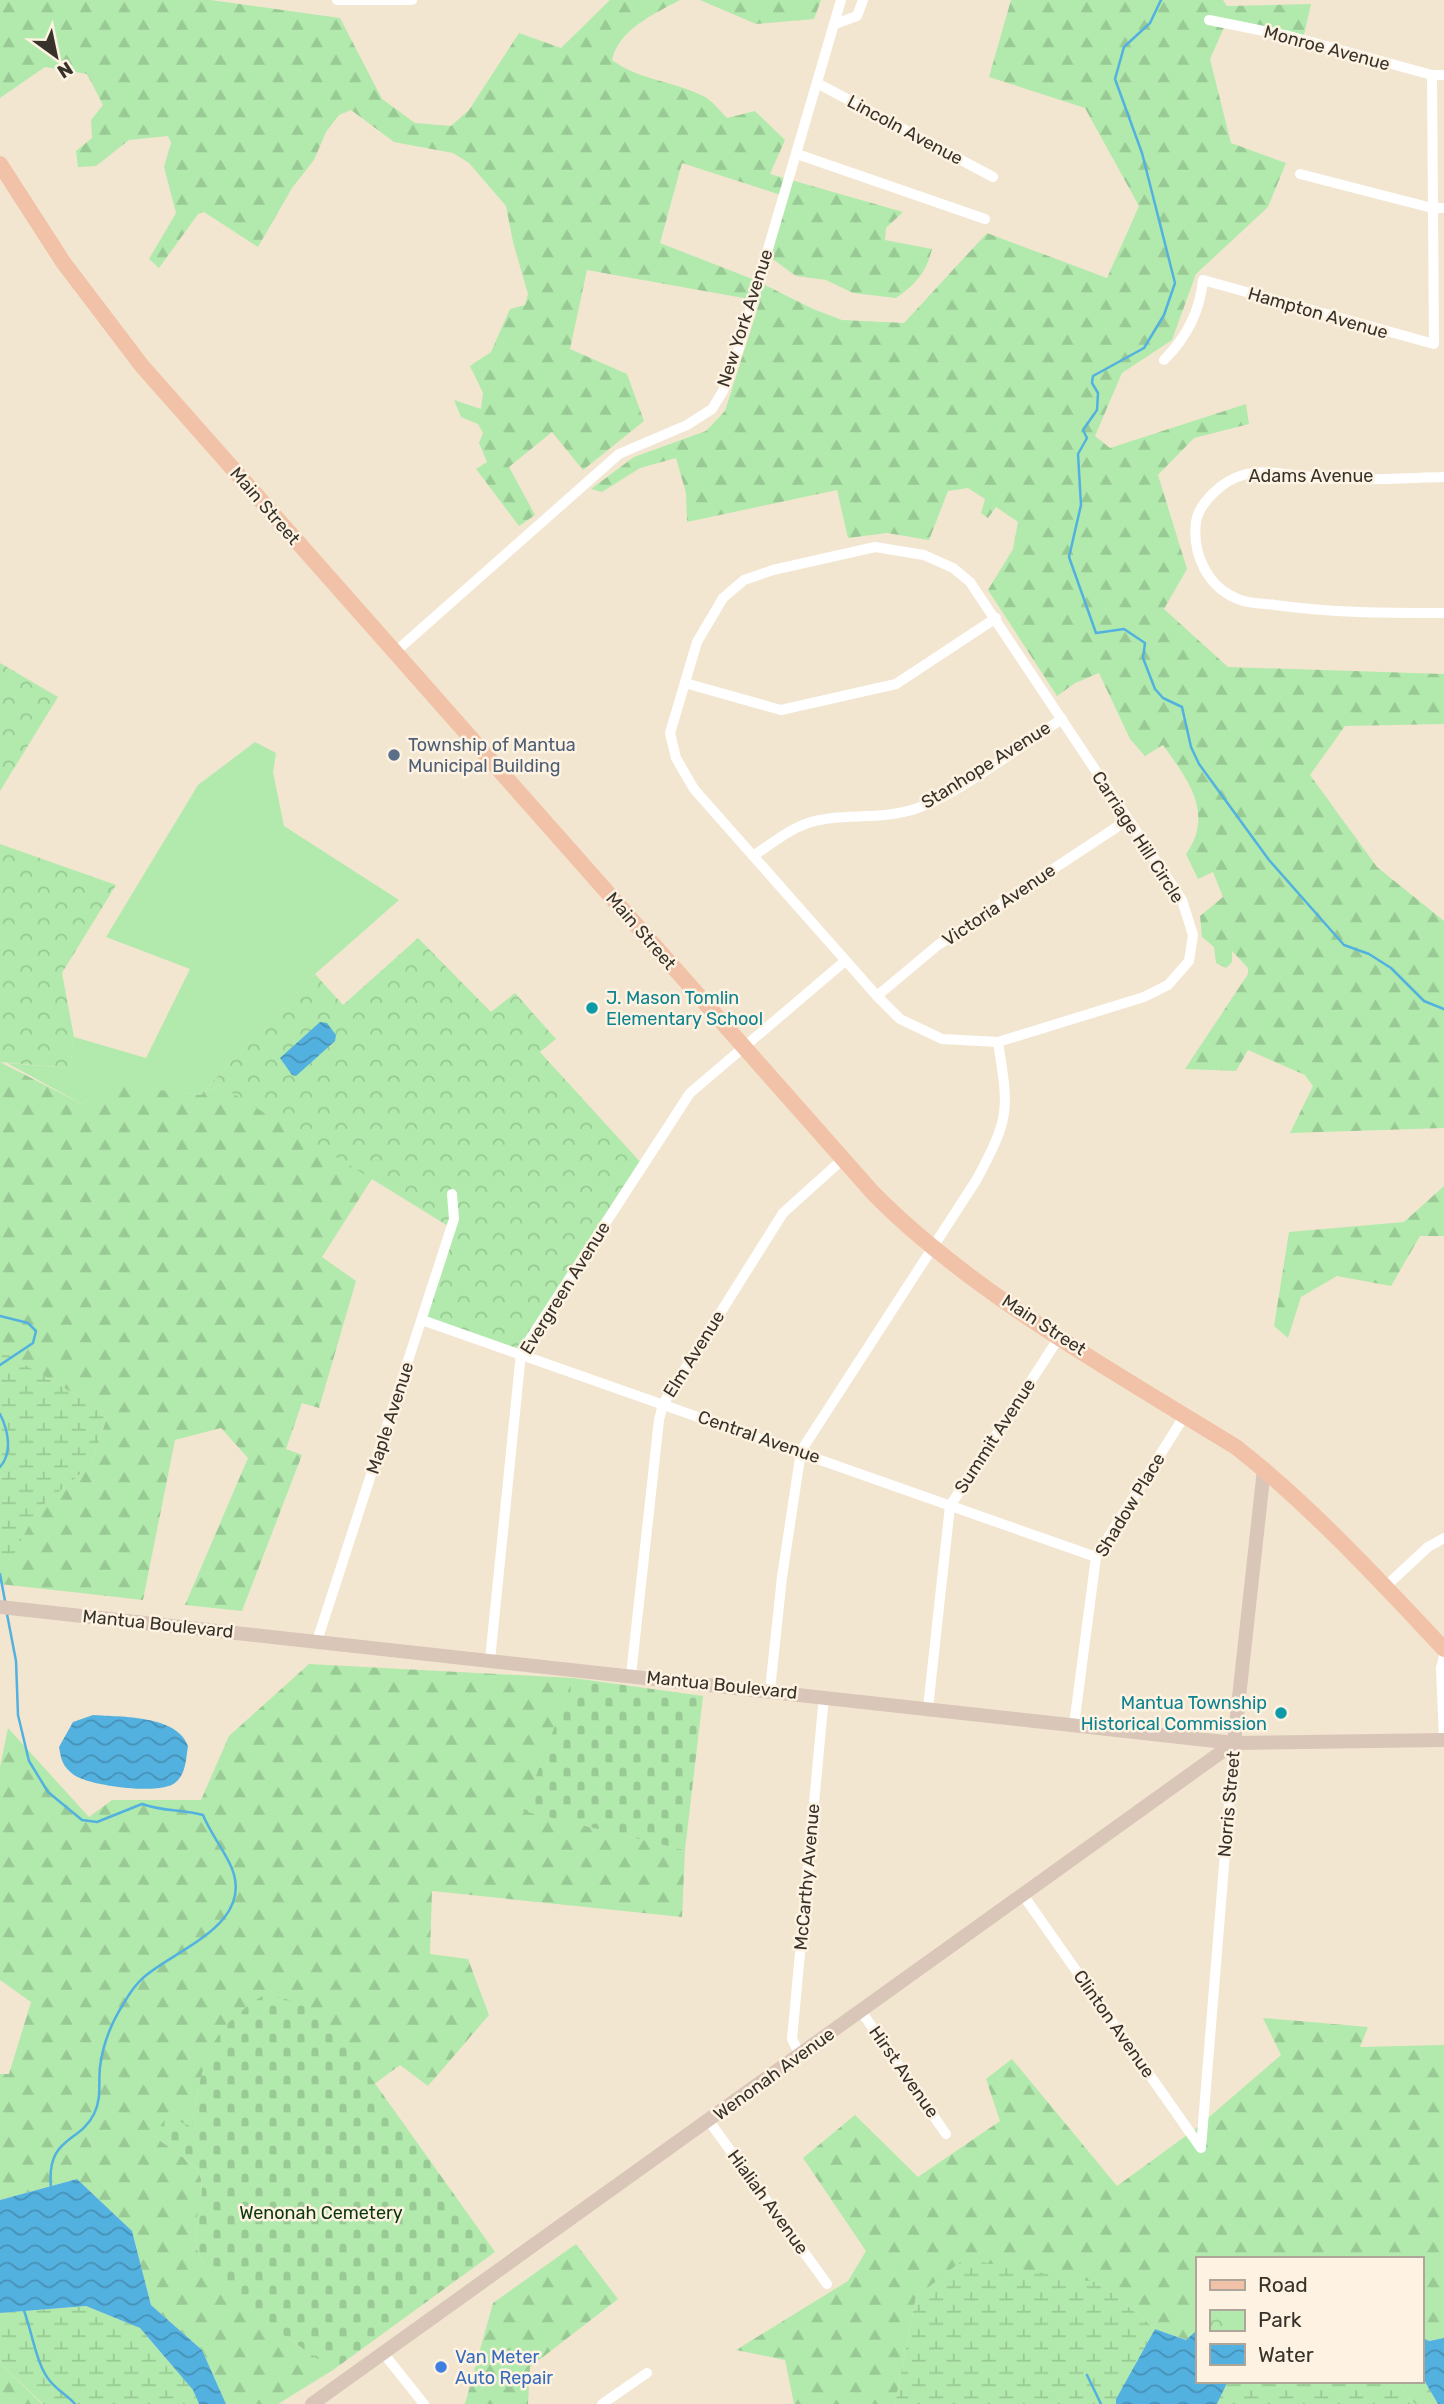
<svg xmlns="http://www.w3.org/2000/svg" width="1444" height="2404" font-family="Rubik,sans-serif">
<defs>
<pattern id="forest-firs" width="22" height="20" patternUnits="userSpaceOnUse" patternTransform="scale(1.75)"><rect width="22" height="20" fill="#b1eaac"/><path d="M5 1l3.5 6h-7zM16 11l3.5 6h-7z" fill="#99c994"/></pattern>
<pattern id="wetland-marsh" width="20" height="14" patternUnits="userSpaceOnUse" patternTransform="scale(1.75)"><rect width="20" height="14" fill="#b1eaac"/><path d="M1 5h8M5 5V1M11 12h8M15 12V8" fill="none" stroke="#99c994"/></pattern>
<pattern id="cemetery-stones" width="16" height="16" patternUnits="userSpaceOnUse" patternTransform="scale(1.75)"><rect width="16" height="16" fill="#b1eaac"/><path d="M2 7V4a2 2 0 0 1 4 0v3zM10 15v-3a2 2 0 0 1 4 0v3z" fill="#99c994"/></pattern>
<pattern id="park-crowns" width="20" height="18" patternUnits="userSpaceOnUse" patternTransform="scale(1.75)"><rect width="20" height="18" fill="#b1eaac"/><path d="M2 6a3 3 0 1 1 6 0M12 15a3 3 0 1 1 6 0" fill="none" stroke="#99c994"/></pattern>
<pattern id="water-waves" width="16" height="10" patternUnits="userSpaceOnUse" patternTransform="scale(1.75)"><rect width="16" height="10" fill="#53b1e0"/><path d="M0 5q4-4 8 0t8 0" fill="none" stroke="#4691b6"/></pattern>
</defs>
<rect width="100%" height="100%" fill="#f3e6d0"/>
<path fill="#b1eaac" d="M255,742L276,753L273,772L284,826L399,900L315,974L200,1095L109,1085L82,1104L7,1063L70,1068L74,1037L146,1058L190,969L106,937L198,785Z"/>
<g fill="url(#forest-firs)">
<path d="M0,0H210L340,18L382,99L415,123L451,126L469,110L519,33L561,48L610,0H680C654,14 619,29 612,60C639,80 673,81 703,96C712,100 720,111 727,118L755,111L785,140L770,174L903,212L886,228L885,240L932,249C926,273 916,284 896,298L853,293L826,280L796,276L763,252L781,195L682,163L660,243L755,280L813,309L842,320L904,323L987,233L1107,278L1139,206L1085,108L989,77L1011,0H1223L1227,6L1311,4L1303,39L1226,23L1210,59L1231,143L1286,163L1268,207L1196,274L1172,340L1122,373L1095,436L1110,448L1246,404L1249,424L1194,438L1158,475L1187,569L1164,609L1228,667L1444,674V724L1345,726L1310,775L1377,867L1444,921V1128L1290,1133L1313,1086L1305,1075L1248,1050L1236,1071L1185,1069L1248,974V968L1232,951V962L1226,968L1216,963L1214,947L1202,937L1200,916L1223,897L1213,872L1198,879L1186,854C1215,813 1187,779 1163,745L1145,756L1130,739L1099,673L1075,683L1057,696L988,590L1013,549L1018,522L996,507L988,518L981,513L985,499L968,488L948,491L929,540L887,533L848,538L837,490L687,522L686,493L676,458L640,468L602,492L591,489L634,457L706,431L725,411L760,301L587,270L570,349L627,374L644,421L583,470L552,432L509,467L535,515L519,526L476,469L487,462L479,443L483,433L478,424L461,417L454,400L481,409L483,393L470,366L491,352L510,309L525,305L528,294L513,242L506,206L469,163L453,153L394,142L351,110L339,115L326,132L314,160L292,188L258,247L204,212L198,214L159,268L149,259L176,213L164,167L171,143L168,136L129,140L96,166L78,167L76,151L92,138L91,120L103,105L87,74L45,67L0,98Z"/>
<path d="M700,0H821L814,19L756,24Z"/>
<path d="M0,1062L82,1104L109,1084L200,1095L219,1085L373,1177L322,1257L356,1281L319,1408L302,1403L286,1449L302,1455L242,1611L185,1605L248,1458L221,1428L175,1440L143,1600L0,1584V1555H13L37,1510L91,1465L108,1414L0,1350Z"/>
<path d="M1444,1186V1236H1420L1391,1286L1337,1276L1301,1297L1288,1338L1274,1326L1289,1232L1404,1222Z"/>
<path d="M309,1664L573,1678L524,1811L685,1850L682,1917L432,1891L430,1954L468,1959L489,2015L428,2086L400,2065L373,2085L344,2040L198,2090L192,2128L154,2136C164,2144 194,2163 199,2173C210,2199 185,2228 200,2256C222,2298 295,2341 333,2370L278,2404H226L202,2350L151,2305L132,2231L77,2179L0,2200V2074H9L31,2002L0,1980V1767L8,1728L89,1817L112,1800H201L229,1736Z"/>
<path d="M1263,2018L1368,2027L1360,2047L1444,2045V2338L1429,2341L1421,2337V2259H1197V2330L1187,2340L1155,2329L1100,2283L916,2297L895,2404H794L785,2360L736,2350L848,2281L866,2251L803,2158L855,2115L918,2177L1000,2121L986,2079L1012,2059L1117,2186L1194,2130L1281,2055Z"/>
<path d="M576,2244L618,2299L530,2367L528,2404H465L493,2303Z"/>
<path d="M0,2363L42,2404H0Z"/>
<path d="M1421,2375L1438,2404H1415L1397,2381H1421Z"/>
</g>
<g fill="url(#wetland-marsh)">
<path d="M0,1350L108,1414L91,1465L37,1510L13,1556L0,1555Z"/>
<path d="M964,2259L1100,2283L1155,2329L1116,2399V2404H895L916,2297Z"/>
<path d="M86,2306L140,2328L193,2390L199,2404H43L0,2363V2313Z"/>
<path d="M1228,2381H1397L1415,2404H1217Z"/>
</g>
<g fill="url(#cemetery-stones)">
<path d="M573,1678L703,1696L685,1850L523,1811Z"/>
<path d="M264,1995L305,2003L344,2040L495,2252L333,2370C295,2341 221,2298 200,2256C185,2227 210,2198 199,2173C194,2163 164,2144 154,2136L167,2116L192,2127C203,2062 204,2033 264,1995Z"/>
</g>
<g fill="url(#park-crowns)">
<path d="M0,663L58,697L0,791Z"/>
<path d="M0,844L116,885L62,973L74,1037L70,1068L0,1062Z"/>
<path d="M418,938L491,1012L515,993L556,1039L540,1052L643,1165L525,1357L426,1320L453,1229L219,1085L200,1095L315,974L343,1005Z"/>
</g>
<g fill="url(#water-waves)">
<path d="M320,1022L327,1023L336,1035L335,1041L296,1076L292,1075L280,1058Z"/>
<path d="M93,1715C121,1717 177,1715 188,1746C186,1758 186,1774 176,1782C162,1796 90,1786 74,1775C63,1767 61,1760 59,1747L73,1722Z"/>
<path d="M77,2179L132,2231L151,2305L202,2350L226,2404H199L193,2390L140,2328L86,2306L0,2313V2200Z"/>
<path d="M1155,2329L1186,2340L1197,2330V2381H1228L1217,2404H1116V2399Z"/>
<path d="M1421,2337L1429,2341L1444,2338V2404H1438L1421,2375Z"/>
</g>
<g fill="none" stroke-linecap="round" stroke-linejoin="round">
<g stroke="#53b1e0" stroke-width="2.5">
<path d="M1161,0L1150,23L1124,47L1115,79L1142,153L1175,283L1164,315L1144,348L1093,376L1092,383L1098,393L1097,410L1083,430L1087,438L1078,454L1081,505L1069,557L1096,633L1124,629L1145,643L1143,658L1155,689L1163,698L1182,707L1191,747L1199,764L1269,860L1344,945L1369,954L1391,968L1424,1001L1444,1009"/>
<path d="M0,1316L28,1323L36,1331L33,1343L0,1365"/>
<path d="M0,1414C8,1430 13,1452 0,1467"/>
<path d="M0,1574L5,1601"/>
<path d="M7,1614L16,1661L18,1715L29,1761L48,1792L82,1820L97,1822L142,1804C165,1812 181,1809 203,1815C210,1832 221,1846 229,1862C260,1922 178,1948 144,1977C136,1984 129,1994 124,2003C111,2023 103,2043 100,2067C98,2084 102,2098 94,2114C79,2144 46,2136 51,2188"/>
<path d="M23,2308C32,2330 36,2365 50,2381C57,2390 68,2396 75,2404"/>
<path d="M1087,2375L1101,2404"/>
</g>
<g stroke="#fff" stroke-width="10">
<path d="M337,0H412"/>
<path d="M1209,20L1289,36L1432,75H1444"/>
<path d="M835,24L857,16L863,0"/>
<path d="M817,83L993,177"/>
<path d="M797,154L985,219"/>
<path d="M1300,174L1432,208H1444"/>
<path d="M1164,360C1186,338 1200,312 1203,280L1434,344L1432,75"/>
<path d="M1444,477C1406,478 1359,481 1322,478C1297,477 1267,468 1243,475C1224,480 1199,502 1196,522C1192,553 1207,587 1238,599C1248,604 1263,603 1275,605C1333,613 1385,613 1444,613"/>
<path d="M875,547L924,555L953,568L970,582L1182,900L1193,935L1189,961L1168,985L1144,997L998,1042L942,1039L900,1019L877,996L694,789L676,758L670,733L697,642L723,598L744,580L773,570Z"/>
<path d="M394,653L619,454L687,425L712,409L723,391L739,348L841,0"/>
<path d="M685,683L781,710L896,684L996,618"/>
<path d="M753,856C771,844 788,830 808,823C841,812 878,821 915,809C958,795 1021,745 1062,719"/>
<path d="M877,996L938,945L1126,821"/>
<path d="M422,1320L1096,1557"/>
<path d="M1385,1587L1428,1547L1444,1538"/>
<path d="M317,1641L454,1219L452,1194"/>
<path d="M1444,1656L1441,1668L1444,1738"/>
<path d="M490,1660L521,1353L690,1093L845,961"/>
<path d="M631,1675L659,1420L663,1404L783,1213L843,1159"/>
<path d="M770,1690L782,1577L801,1451L977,1179C1010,1117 1009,1111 998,1042"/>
<path d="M928,1708L950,1506L1060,1336"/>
<path d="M1074,1725L1096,1557L1185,1415"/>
<path d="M1023,1895L1201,2148L1234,1743"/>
<path d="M861,2011L946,2134"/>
<path d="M800,2055L792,2039L824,1696"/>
<path d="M709,2121L827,2284"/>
<path d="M384,2354L424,2404"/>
<path d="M602,2404L647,2373"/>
</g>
<g stroke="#dac6b9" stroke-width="14">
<path d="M0,1607L1234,1743L1444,1740"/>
<path d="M1234,1743L1264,1469"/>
<path d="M312,2404L1234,1743"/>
</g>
<path stroke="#f1c2a7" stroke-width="16" d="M0,164L63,262L142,366L874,1194C973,1294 1116,1373 1236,1447C1312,1507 1378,1579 1444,1649"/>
</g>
<circle fill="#5c6f8a" stroke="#fef3e2" stroke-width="2.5" cx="394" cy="755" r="7"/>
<g fill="#0f9aa8" stroke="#fef3e2" stroke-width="2.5">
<circle cx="592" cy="1008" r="7"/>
<circle cx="1281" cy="1713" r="7"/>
</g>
<circle fill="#3f7fe0" stroke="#fef3e2" stroke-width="2.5" cx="441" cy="2367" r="7"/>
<g text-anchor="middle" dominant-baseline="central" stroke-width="5" stroke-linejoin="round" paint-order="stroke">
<g font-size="18" fill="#37322a" stroke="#fef3e2">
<text transform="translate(1327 48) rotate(15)">Monroe Avenue</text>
<text transform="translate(905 130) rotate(28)">Lincoln Avenue</text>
<text transform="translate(1318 313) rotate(16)">Hampton Avenue</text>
<text transform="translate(745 318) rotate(-72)">New York Avenue</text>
<text x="1311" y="476">Adams Avenue</text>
<text transform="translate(265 506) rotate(49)">Main Street</text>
<text transform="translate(986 765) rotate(-32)">Stanhope Avenue</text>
<text transform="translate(1138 837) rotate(57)">Carriage Hill Circle</text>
<text transform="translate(999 905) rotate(-34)">Victoria Avenue</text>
<text transform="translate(641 931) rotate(49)">Main Street</text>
<text transform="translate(565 1288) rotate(-58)">Evergreen Avenue</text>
<text transform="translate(1044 1325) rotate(33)">Main Street</text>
<text transform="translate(694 1354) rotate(-58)">Elm Avenue</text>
<text transform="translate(390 1418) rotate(-72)">Maple Avenue</text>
<text transform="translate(995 1436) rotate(-57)">Summit Avenue</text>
<text transform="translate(759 1437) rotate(19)">Central Avenue</text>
<text transform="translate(1130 1505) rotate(-59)">Shadow Place</text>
<text transform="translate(158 1624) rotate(6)">Mantua Boulevard</text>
<text transform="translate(722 1685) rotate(6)">Mantua Boulevard</text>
<text transform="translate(1229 1804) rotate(-85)">Norris Street</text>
<text transform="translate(807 1877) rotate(-85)">McCarthy Avenue</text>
<text transform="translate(1114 2024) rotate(55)">Clinton Avenue</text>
<text transform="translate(904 2072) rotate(55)">Hirst Avenue</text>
<text transform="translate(774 2074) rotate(-36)">Wenonah Avenue</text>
<text transform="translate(768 2202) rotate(54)">Hialiah Avenue</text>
</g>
<g font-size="18" fill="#4e5e75" stroke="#fef3e2" text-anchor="start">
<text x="408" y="745">Township of Mantua<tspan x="408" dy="21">Municipal Building</tspan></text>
</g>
<g font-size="18" fill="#0d838f" stroke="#fef3e2" text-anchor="start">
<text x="606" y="998">J. Mason Tomlin<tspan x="606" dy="21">Elementary School</tspan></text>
<text x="1267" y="1703" text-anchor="end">Mantua Township<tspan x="1267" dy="21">Historical Commission</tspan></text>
</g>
<g font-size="18" fill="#0c370c" stroke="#fef3e2">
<text x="321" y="2213">Wenonah Cemetery</text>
</g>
<g font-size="18" fill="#366cbe" stroke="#fef3e2" text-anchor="start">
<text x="455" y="2357">Van Meter<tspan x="455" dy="21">Auto Repair</tspan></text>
</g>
</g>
<rect x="1196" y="2257" width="228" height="126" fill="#fef3e2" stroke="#aea698" stroke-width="2"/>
<rect x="1210" y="2280" width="35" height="10" fill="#f1c2a7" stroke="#aea698" stroke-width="2"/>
<text x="1258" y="2292" font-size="21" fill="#37322a">Road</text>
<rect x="1210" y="2310" width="35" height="21" fill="url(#park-crowns)" stroke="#aea698" stroke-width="2"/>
<text x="1258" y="2327" font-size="21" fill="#37322a">Park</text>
<rect x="1210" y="2344" width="35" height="21" fill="url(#water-waves)" stroke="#aea698" stroke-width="2"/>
<text x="1258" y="2362" font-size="21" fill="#37322a">Water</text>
<g transform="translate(56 56) rotate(147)" stroke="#fef3e2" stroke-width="5" paint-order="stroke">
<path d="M0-5L12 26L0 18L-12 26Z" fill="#37322a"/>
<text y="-10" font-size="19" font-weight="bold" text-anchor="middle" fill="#37322a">N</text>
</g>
</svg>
